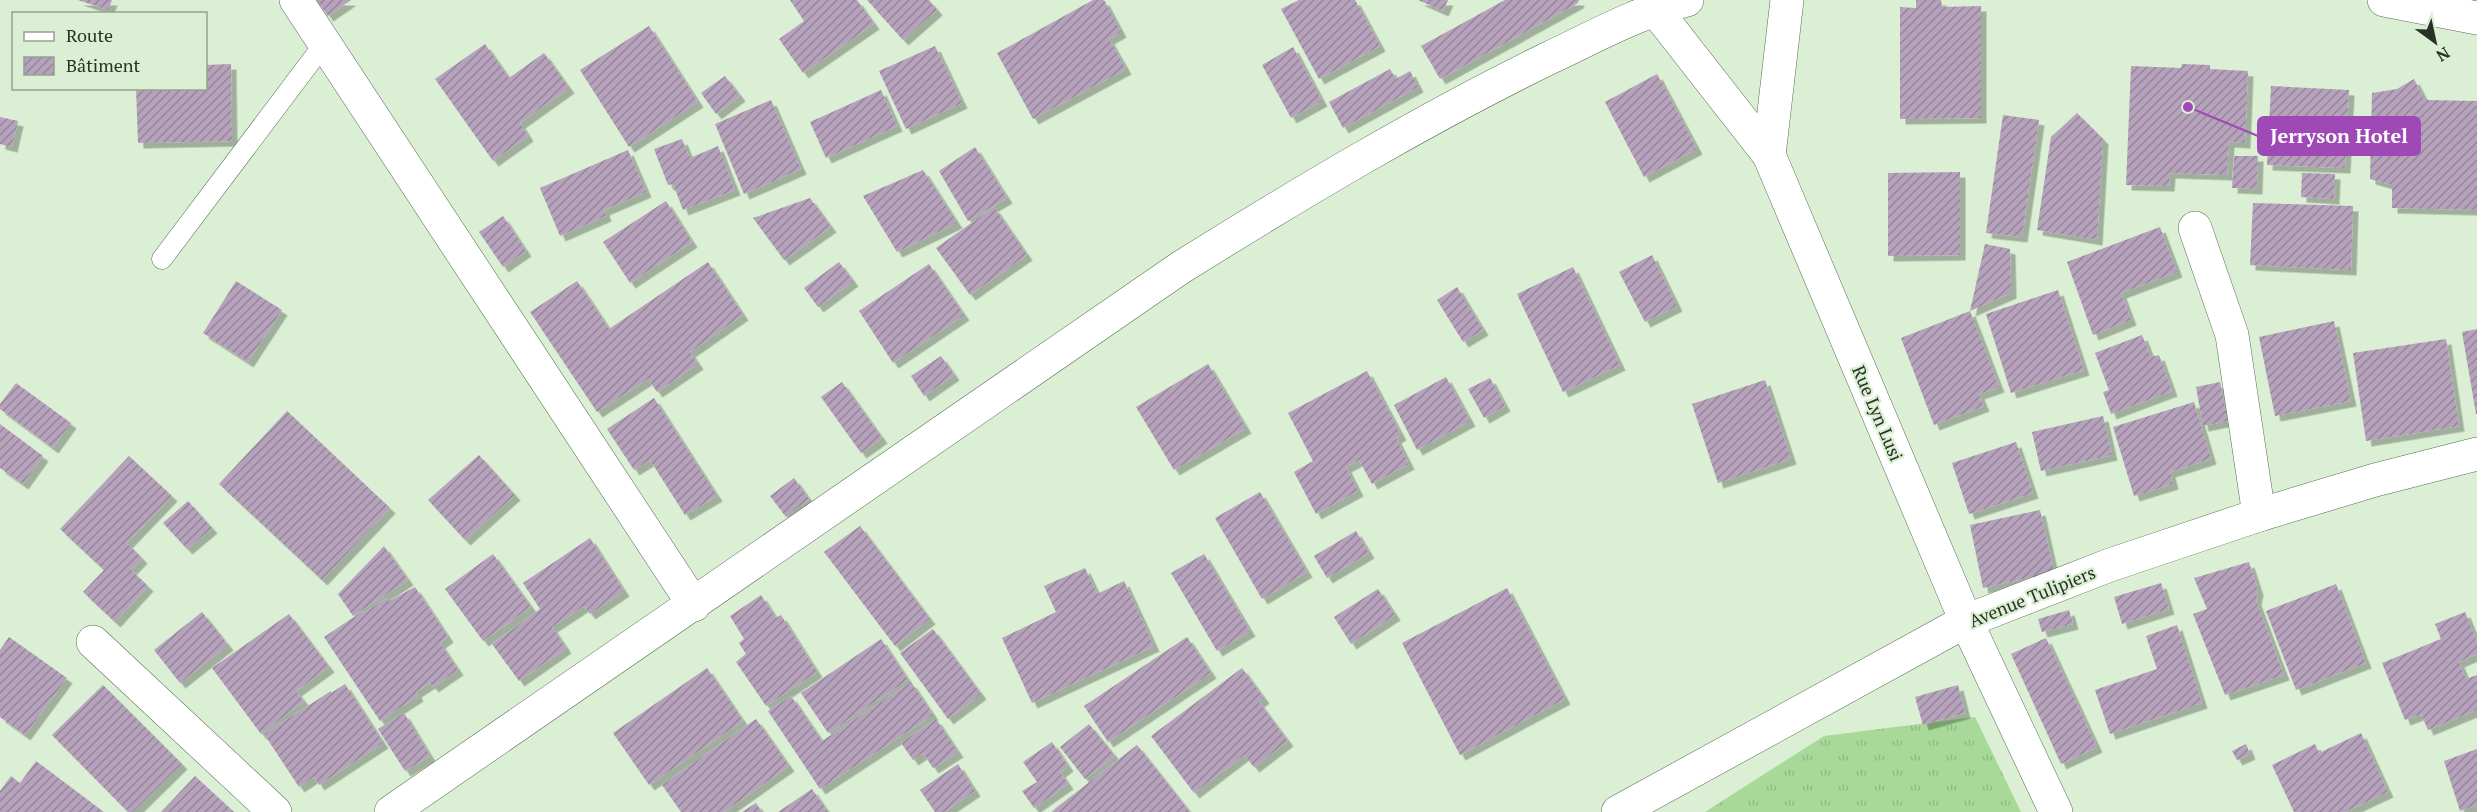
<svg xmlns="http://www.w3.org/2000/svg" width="2477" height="812" font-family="'PT Serif',serif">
<defs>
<pattern id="grass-tufts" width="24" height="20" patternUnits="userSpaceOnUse" patternTransform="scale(1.5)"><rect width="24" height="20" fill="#a8d999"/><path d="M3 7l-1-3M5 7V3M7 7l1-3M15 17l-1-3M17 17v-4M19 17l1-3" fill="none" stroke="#91bb84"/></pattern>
<pattern id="building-hatch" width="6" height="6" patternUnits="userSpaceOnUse" patternTransform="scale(1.5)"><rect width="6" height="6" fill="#b6a2bc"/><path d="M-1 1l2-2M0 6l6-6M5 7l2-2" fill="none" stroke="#948599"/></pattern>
<filter id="shadow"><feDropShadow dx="5.5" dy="5.5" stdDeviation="0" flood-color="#0004"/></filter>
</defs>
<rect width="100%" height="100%" fill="#daefd3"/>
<path fill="url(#grass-tufts)" d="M1975,717L2021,812H1705L1824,736Z"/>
<g fill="url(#building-hatch)" filter="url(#shadow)">
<path d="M78,0H112L108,10Z"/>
<path d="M316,0H351L328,16Z"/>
<path d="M790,0H857L874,24L803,73L779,39L804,21Z"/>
<path d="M867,0H929L937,10L903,40Z"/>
<path d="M1093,0H1104L1121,32L1109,39L1126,69L1033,119L997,53Z"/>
<path d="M1299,0H1355L1380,46L1319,79L1281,9Z"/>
<path d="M1418,0H1448L1443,11Z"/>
<path d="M1505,0H1579L1578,3L1440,79L1421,46Z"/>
<path d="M1916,0H1941L1942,7L1981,6V118L1900,119V7L1916,8Z"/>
<path d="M649,26L698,102L629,147L580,70Z"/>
<path d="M485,44L509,78L544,53L569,88L520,123L528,136L493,161L435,79Z"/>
<path d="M935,46L962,103L906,129L879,71Z"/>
<path d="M1293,47L1322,101L1291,118L1262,65Z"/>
<path d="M231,64L232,141L138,143L136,88H206V65Z"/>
<path d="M2182,64L2210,65V69L2248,71L2245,143L2229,142L2227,175L2170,173L2169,186L2126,185L2131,66L2181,68Z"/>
<path d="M1390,69L1396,79L1410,71L1418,87L1343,128L1329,102Z"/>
<path d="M1657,74L1697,149L1644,177L1605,102Z"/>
<path d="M725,76L740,96L716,114L701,93Z"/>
<path d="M2414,79L2425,100L2477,101V210L2392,208V185L2370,179L2372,93L2397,89Z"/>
<path d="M2271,86L2349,90L2345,168L2267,165Z"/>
<path d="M881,90L897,126L826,158L810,122Z"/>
<path d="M771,100L801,169L744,194L715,124Z"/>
<path d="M2077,113L2103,139L2097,240L2037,230L2051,137Z"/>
<path d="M2003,115L2039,120L2022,237L1986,233Z"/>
<path d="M0,117L18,121L12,147L0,144Z"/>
<path d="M682,139L690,158L718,146L735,190L683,210L673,184L668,185L654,149Z"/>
<path d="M975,147L1007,198L968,221L939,171Z"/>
<path d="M628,150L646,192L604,210L606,216L560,236L540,188Z"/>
<path d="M2234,156H2258L2257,189L2232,188Z"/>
<path d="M923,170L957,223L897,252L863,196Z"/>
<path d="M1960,172V255L1888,256V173Z"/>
<path d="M2302,173L2335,174L2334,199L2301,197Z"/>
<path d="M810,198L831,227L784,260L753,218Z"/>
<path d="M666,201L692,242L630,283L603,242Z"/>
<path d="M2253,203L2353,206L2351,270L2250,265Z"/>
<path d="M994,207L1027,255L970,295L936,248Z"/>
<path d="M503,216L526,251L503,267L479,232Z"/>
<path d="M2160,227L2177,272L2121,293L2131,320L2093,335L2067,262Z"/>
<path d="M1985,244L2010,249L2011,293L1970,311Z"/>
<path d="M1652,255L1677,306L1645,322L1619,272Z"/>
<path d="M708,262L743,315L690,352L698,364L657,392L648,379L597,412L530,312L577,281L609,329Z"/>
<path d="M839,262L853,281L818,307L804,288Z"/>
<path d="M929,264L964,315L893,363L859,311Z"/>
<path d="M1573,267L1620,365L1563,392L1517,294Z"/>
<path d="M236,281L282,310L248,362L203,333Z"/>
<path d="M1457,287L1483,330L1463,342L1437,300Z"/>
<path d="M2058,290L2084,370L2011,393L1986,314Z"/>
<path d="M1970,311L1999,387L1979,394L1984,406L1934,425L1901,338Z"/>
<path d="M2334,321L2351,401L2275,416L2259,337Z"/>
<path d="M2477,329V414H2476L2462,332Z"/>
<path d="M2142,335L2151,357L2159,355L2172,391L2111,414L2103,392L2109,390L2095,353Z"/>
<path d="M2446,339L2459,426L2366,441L2353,353Z"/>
<path d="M941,356L954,375L924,396L911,376Z"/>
<path d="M1208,364L1246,428L1174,470L1136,407Z"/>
<path d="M1367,371L1401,435L1396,438L1409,464L1372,484L1359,460L1346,467L1358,491L1316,514L1294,472L1313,461L1288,413Z"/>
<path d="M1446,377L1470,421L1417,450L1394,405Z"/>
<path d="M1490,378L1505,406L1484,418L1468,389Z"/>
<path d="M1765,380L1791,459L1718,483L1692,404Z"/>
<path d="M842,382L882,438L861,453L821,397Z"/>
<path d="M2220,382L2228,421L2203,426L2196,387Z"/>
<path d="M16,383L71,423L53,448L0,409V404Z"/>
<path d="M654,398L717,496L685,515L650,460L634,470L607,429Z"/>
<path d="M2194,402L2211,459L2170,472L2173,484L2134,496L2113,427Z"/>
<path d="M287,411L390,508L322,580L219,484Z"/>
<path d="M2103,416L2112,455L2041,471L2032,432Z"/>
<path d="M0,424L43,456L23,484L0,468Z"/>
<path d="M2016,442L2033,493L1969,514L1952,463Z"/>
<path d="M479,455L515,495L465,540L428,500Z"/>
<path d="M129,456L172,496L127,543L142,558L131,570L148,586L115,622L83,592L104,570L60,529Z"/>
<path d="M794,478L809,499L786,517L770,496Z"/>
<path d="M1260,492L1307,572L1262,599L1215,518Z"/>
<path d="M188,501L212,528L187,549L163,523Z"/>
<path d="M2040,510L2054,572L1983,588L1970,525Z"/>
<path d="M860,526L930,619L895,646L824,552Z"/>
<path d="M1356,531L1369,553L1327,578L1314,556Z"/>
<path d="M590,538L624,591L590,614L584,606L552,627L566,648L519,681L492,644L540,609L523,583Z"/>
<path d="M384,546L408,580L353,616L338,594Z"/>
<path d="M493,554L531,607L483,641L445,589Z"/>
<path d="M1204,554L1250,631L1217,651L1171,573Z"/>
<path d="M2249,562L2258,590L2256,600L2284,675L2225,695L2193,614L2207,609L2194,578Z"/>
<path d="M1085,568L1097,594L1124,581L1154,646L1032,703L1002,638L1056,612L1044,586Z"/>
<path d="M2161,583L2169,609L2122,624L2114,597Z"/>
<path d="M2336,584L2366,663L2296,690L2266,611Z"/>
<path d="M415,587L448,637L440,643L458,670L433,687L430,683L416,692L418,696L380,721L324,637L363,611L364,613L387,598L389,601Z"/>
<path d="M1507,588L1565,699L1460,755L1402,643Z"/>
<path d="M1378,589L1395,615L1351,644L1334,617Z"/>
<path d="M761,595L776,618L781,615L817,672L766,706L736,662L746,654L739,643L744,639L730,616Z"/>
<path d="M2069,610L2073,624L2042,632L2038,619Z"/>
<path d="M202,612L228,645L180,683L154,650Z"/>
<path d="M2465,612L2477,642V654L2459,662L2466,679L2477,675V710L2428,730L2421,714L2405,720L2382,663L2441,639L2435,624Z"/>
<path d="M289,614L329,667L296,691L304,701L261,734L212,668Z"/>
<path d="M2177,625L2202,703L2110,734L2095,690L2157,669L2146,636Z"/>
<path d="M933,629L981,694L948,719L900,653Z"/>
<path d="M9,637L67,678L25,735L0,717V650Z"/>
<path d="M1187,637L1211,673L1108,742L1084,706Z"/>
<path d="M2046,638L2097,747L2061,764L2011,654Z"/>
<path d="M881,639L908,680L828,733L801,693Z"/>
<path d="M707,668L743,721L649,785L613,733Z"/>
<path d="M1242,668L1264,698L1259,702L1288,741L1254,767L1244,755L1194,793L1151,736Z"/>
<path d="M911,682L933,715L820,789L768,711L791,696L822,741Z"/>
<path d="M345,684L383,743L319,785L314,777L299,787L264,734L331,691V693Z"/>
<path d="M103,685L182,764L133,812H128L52,735Z"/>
<path d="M1958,685L1965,713L1923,725L1915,697Z"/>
<path d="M404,713L430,756L405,771L378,729Z"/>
<path d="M756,719L789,766L724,812H681L662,785Z"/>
<path d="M936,719L958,752L933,768L923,753L913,760L901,743Z"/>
<path d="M1089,724L1115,756L1085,779L1060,747Z"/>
<path d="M2361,733L2388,792L2345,812H2294L2272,765L2315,744L2319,753Z"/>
<path d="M1052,742L1068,766L1060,772L1068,784L1034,808L1022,791L1037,782L1023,762Z"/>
<path d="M2246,744L2250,754L2237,760L2232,751Z"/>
<path d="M1137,745L1190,812H1052L1056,808Z"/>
<path d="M2477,749V805L2460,811L2444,761Z"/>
<path d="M36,761L104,812H0V791L11,776L20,783Z"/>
<path d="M958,764L975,791L944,812H935L920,790Z"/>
<path d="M195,776L234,812H161Z"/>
<path d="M812,789L828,812H778Z"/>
<path d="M756,803L762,812H742Z"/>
</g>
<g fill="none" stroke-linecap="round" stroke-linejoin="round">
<defs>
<path id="service" d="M162,259L324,44"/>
<g id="minor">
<path d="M296,0L694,605"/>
<path d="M1652,0L1654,8L1769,155"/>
<path d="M1787,0L1769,155L1966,621L2056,812"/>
<path d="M2384,0L2477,18"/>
<path d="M2195,228L2232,335L2259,515"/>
<path d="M93,642L275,812"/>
<path d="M391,812L1180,268C1300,193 1422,120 1549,58C1594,37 1638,12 1687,0"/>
<path d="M1618,812L1966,621L2110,565L2259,515L2375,480L2477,454"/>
</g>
</defs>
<use href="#service" stroke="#5a6c54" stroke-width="21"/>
<use href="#minor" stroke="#5a6c54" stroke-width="34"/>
<use href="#service" stroke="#fff" stroke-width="20"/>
<use href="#minor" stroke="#fff" stroke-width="33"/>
</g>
<g text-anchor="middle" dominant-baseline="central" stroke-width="4.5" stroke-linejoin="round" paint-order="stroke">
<g font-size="18" fill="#2a3227" stroke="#daefd3">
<text transform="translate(1878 413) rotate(67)">Rue Lyn Lusi</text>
<text transform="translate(2032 596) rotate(-22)">Avenue Tulipiers</text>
</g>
</g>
<path fill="none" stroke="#9f49b6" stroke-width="2" d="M2188 107L2258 136"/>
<circle fill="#9f49b6" stroke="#daefd3" stroke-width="2" cx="2188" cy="107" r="6"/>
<rect fill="#9f49b6" stroke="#9f49b6" stroke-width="2" x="2258" y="117" width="162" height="38" rx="6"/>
<g font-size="20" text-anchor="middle" font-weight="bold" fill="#fff">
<text x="2339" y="143">Jerryson Hotel</text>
</g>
<rect x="12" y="12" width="195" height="78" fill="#daefd3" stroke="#94a38e" stroke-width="1.5"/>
<rect x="24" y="32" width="30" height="9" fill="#ffffff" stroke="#94a38e" stroke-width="1.5"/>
<text x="66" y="42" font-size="18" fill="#2a3227">Route</text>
<rect x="24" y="57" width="30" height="18" fill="url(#building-hatch)" stroke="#94a38e" stroke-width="1.5"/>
<text x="66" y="72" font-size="18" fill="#2a3227">Bâtiment</text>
<g transform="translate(2435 42) rotate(147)" stroke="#daefd3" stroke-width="4.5" paint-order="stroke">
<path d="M0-4.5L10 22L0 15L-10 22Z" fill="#2a3227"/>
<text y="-9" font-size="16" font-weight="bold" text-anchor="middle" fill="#2a3227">N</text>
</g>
</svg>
